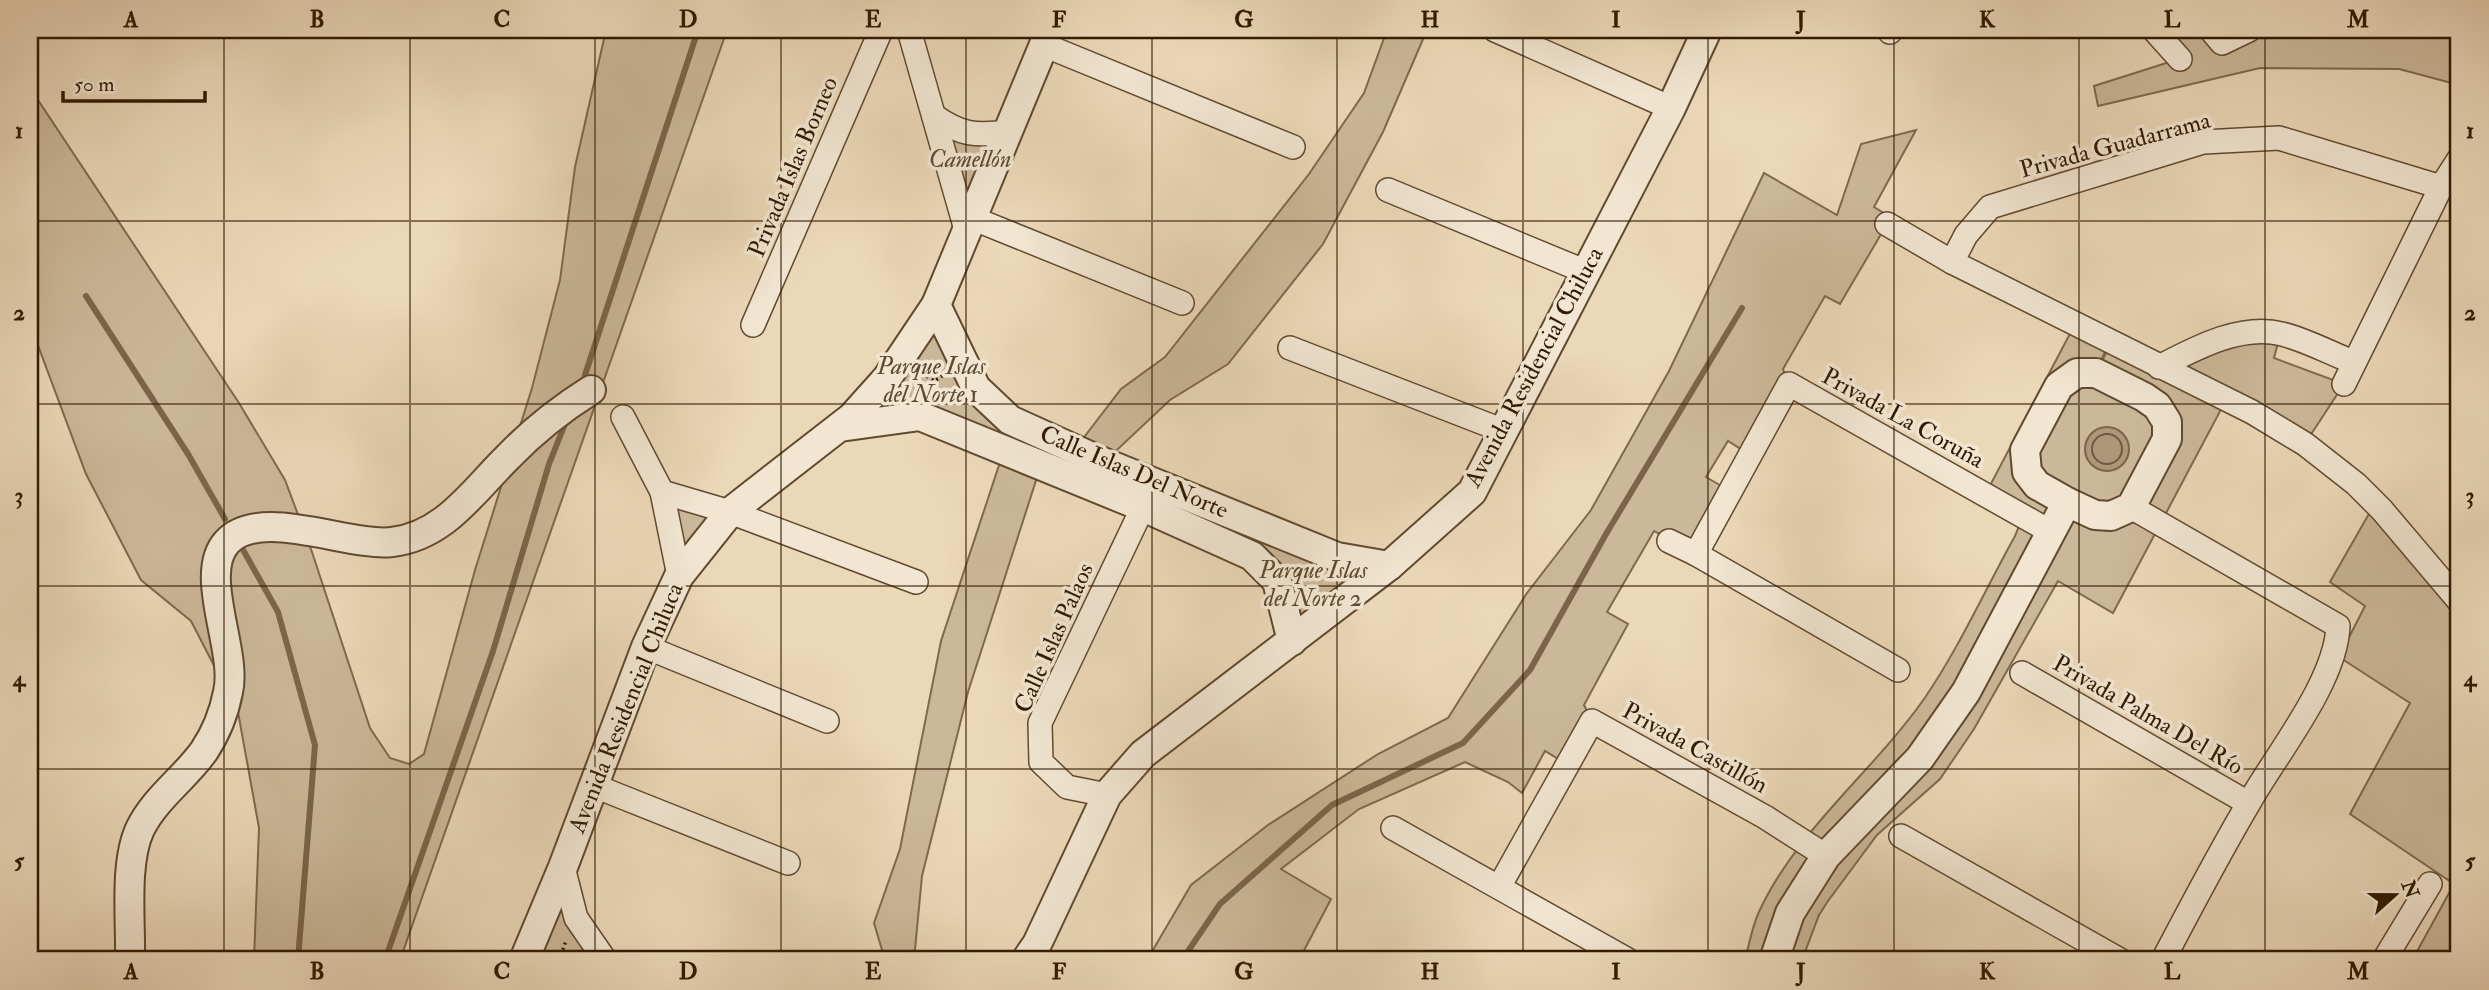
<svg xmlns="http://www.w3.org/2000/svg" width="2489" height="990" font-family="'IM FELL Double Pica',serif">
<rect width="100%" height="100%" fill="#ebd8b9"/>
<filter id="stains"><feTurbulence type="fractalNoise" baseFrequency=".00286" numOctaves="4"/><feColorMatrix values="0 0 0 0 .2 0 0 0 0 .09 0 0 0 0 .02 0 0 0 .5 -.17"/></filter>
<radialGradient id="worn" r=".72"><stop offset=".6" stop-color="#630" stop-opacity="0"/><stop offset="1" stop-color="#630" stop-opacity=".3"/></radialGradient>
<g fill="#cbb89a" stroke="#7e694e" stroke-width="2">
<path d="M606,30H727L400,960H254L259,828L238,712L191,621L141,580L86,474L30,324V88L239,403L285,480L312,552L370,728L390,758L409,764L424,754L475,570L532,388L560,280L575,167Z"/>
<path d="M1387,30H1427L1383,132L1323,244L1228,364L1170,400L1104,462L1389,566L1292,641L1277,581L1041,465L968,692L922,876L914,960H885L874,923L900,849L941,641L1004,450L920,416L840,427L936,305L976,388L1075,449L1121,389L1165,357L1309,174L1364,93Z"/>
<path d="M2154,30H2459V85L2399,69L2260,68L2098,106L2094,86L2179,59Z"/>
<path d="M934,116L1008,132L967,233Z"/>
<path d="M1916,130L1874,207L1890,217L1887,224L1840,304L1825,296L1783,369L1788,383L1750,455L1728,441L1706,477L1730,491L1695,552L1654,531L1607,612L1628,624L1584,705L1592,721L1568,765L1545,751L1522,793L1508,782L1465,762L1359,809L1281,869L1331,899L1299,960H1147L1191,885L1268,825L1378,754L1448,718L1527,593L1591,510L1669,371L1764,173L1837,215L1861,144Z"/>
<path d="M2074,326L2109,342L2096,373L2111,343L2226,400L2113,613L2058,581L1974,729L1940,779L1877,835L1828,901L1819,915L1802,960H1745C1749,945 1752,928 1758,914C1796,830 1872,773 1924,699C1959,648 1985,590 2015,536L2023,516L1985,495Z"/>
<path d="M2280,335L2274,358L2344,384L2306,442L2162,367L2198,348Z"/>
<path d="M662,492L730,512L679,576Z"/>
<path d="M2374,505L2459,603V960H2424L2415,955L2454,884L2350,814L2410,703L2339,657L2365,606L2330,582Z"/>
<path d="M563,867L605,960H524Z"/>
</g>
<circle fill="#ac977a" stroke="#7b654a" stroke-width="2" cx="2107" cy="449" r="22"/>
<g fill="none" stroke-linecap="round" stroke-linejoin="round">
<circle stroke="#6e583e" stroke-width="2" cx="2107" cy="449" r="15"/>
<g stroke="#7b654a" stroke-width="6">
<path d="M86,296L188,454L225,519"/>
<path d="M585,375L698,30"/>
<path d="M242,548L278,612L315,745L298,960"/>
<path d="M385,960L493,651L549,464L567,419"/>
<path d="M1182,960L1220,904L1332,805L1463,743L1530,670L1606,534L1742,308"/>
</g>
<defs>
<g id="minor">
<path d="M909,30L967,233"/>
<path d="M1495,30L1671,108"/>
<path d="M2154,30L2180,59"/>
<path d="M2211,30L2222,43L2249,30"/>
<path d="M1890,32L1891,30"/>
<path d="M1044,45L1293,147"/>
<path d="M934,116C961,135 975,136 1008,132"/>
<path d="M1388,190L1584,271"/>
<path d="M972,218L1182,303"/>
<path d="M1887,224L1952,262L2252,412L2305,444L2356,484L2382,510L2459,601"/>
<path d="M1952,262L1966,235L1990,207L2203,142L2279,138L2441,187"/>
<path d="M753,325L881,30"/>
<path d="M1290,348L1504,431"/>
<path d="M2159,367C2194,349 2241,323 2282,334C2306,340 2330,353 2353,362"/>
<path d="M2344,384L2441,187L2459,159"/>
<path d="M623,417L662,492L679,576"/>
<path d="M662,492L730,512L916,582"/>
<path d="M2131,507L2338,626C2336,681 2278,752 2250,801C2219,853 2191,907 2163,960"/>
<path d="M1669,541L1696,554L1789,384L2051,532"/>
<path d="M1696,554L1898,670"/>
<path d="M646,647L827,721"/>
<path d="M2022,673L2248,803"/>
<path d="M592,785L788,863"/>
<path d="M1107,795L1067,787L1041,762L1040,723L1143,507"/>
<path d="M1393,828L1628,960"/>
<path d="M1901,836L2120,960"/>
<path d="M563,867L576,918L605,960"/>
<path d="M1499,887L1592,721L1765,817L1826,856"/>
<path d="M2384,960L2430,884"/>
</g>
<g id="tertiary">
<path d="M936,305L976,388L1010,420L1103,462L1337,557L1389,566"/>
<path d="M2077,373H2096L2144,397L2157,406L2167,422V439L2131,507L2111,516L2095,515L2067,502L2037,485L2027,472L2025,450L2059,386Z"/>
<path d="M840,427L920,416L1143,507L1252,556L1277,581L1292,641"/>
<path d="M130,960C131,922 124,863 140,829C155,798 185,778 204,751C216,733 224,713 228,692C238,651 197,574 227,542C260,506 348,547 392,542C445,536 474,490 509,456C534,430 561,409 591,390"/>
<path d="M524,960L563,867L646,647L679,576L730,512L852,417L887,378L936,305L1050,30"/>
<path d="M1026,960L1037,944L1107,795L1143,754L1389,566L1472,492L1671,108L1707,30"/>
<path d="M1774,960L1790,913L1826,856L1920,758L1966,692L2067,502"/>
</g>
</defs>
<use href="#minor" stroke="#604a2f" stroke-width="26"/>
<use href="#tertiary" stroke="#604a2f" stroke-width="32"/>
<g stroke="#311a01" stroke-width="3.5" stroke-dasharray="2 3.5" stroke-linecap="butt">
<path d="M918,370L934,381L944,375"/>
<path d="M925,394L934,381"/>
<path d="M559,960L566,941"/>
</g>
<use href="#minor" stroke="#f2e6d2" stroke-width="23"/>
<use href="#tertiary" stroke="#f2e6d2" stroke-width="28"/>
</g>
<path fill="none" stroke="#311a01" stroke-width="2" stroke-opacity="0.55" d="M224,30V960M410,30V960M595,30V960M781,30V960M966,30V960M1152,30V960M1337,30V960M1523,30V960M1708,30V960M1894,30V960M2079,30V960M2265,30V960M30,221H2459M30,404H2459M30,586H2459M30,769H2459"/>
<g text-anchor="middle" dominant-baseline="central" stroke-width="7" stroke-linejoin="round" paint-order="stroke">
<g font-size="24" fill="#311a01" stroke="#f2e6d2">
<text transform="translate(2115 145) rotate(-15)">Privada Guadarrama</text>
<text transform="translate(793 167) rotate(-67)">Privada Islas Borneo</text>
<text transform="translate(1534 367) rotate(-62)">Avenida Residencial Chiluca</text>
<text transform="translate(1903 418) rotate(29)">Privada La Coruña</text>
<text transform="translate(1134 472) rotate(23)">Calle Islas Del Norte</text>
<text transform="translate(1054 638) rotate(-66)">Calle Islas Palaos</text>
<text transform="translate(626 708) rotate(-68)">Avenida Residencial Chiluca</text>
<text transform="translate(2148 715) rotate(30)">Privada Palma Del Río</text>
<text transform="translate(1695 748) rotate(29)">Privada Castillón</text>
</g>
<g font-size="24" font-style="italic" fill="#5f492f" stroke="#f2e6d2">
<text x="970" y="159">Camellón</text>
<text x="931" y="366">Parque Islas<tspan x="931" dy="28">del Norte 1</tspan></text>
<text x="1313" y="570">Parque Islas<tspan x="1313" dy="28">del Norte 2</tspan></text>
</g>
</g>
<rect width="2489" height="990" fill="none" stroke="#ebd8b9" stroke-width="77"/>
<g transform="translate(2395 895) rotate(69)" stroke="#f2e6d2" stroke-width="5" paint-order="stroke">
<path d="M0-5L12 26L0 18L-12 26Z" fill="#311a01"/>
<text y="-10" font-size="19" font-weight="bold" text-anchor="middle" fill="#311a01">N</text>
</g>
<path d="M63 91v10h142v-10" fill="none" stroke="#311a01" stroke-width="3.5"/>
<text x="74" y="91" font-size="21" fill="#311a01" stroke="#f2e6d2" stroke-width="5" paint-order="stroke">50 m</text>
<rect x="38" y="38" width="2412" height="913" fill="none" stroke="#311a01" stroke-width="2.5"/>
<g font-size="23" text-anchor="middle" font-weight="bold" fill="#311a01">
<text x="131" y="27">A</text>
<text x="317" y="27">B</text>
<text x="502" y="27">C</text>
<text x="688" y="27">D</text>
<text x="873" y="27">E</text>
<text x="1059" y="27">F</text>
<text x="1244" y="27">G</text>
<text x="1430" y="27">H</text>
<text x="1616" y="27">I</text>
<text x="1801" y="27">J</text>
<text x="1987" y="27">K</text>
<text x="2172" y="27">L</text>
<text x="2358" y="27">M</text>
<text x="19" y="138">1</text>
<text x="2470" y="138">1</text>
<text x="19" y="320">2</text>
<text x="2470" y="320">2</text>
<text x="19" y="503">3</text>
<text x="2470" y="503">3</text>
<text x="19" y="686">4</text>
<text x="2470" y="686">4</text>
<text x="19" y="868">5</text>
<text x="2470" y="868">5</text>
<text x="131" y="979">A</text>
<text x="317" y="979">B</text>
<text x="502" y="979">C</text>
<text x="688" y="979">D</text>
<text x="873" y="979">E</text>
<text x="1059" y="979">F</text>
<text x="1244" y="979">G</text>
<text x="1430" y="979">H</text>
<text x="1616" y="979">I</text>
<text x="1801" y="979">J</text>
<text x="1987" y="979">K</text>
<text x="2172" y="979">L</text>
<text x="2358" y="979">M</text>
</g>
<rect width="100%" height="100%" filter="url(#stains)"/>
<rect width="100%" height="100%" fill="url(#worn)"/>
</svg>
